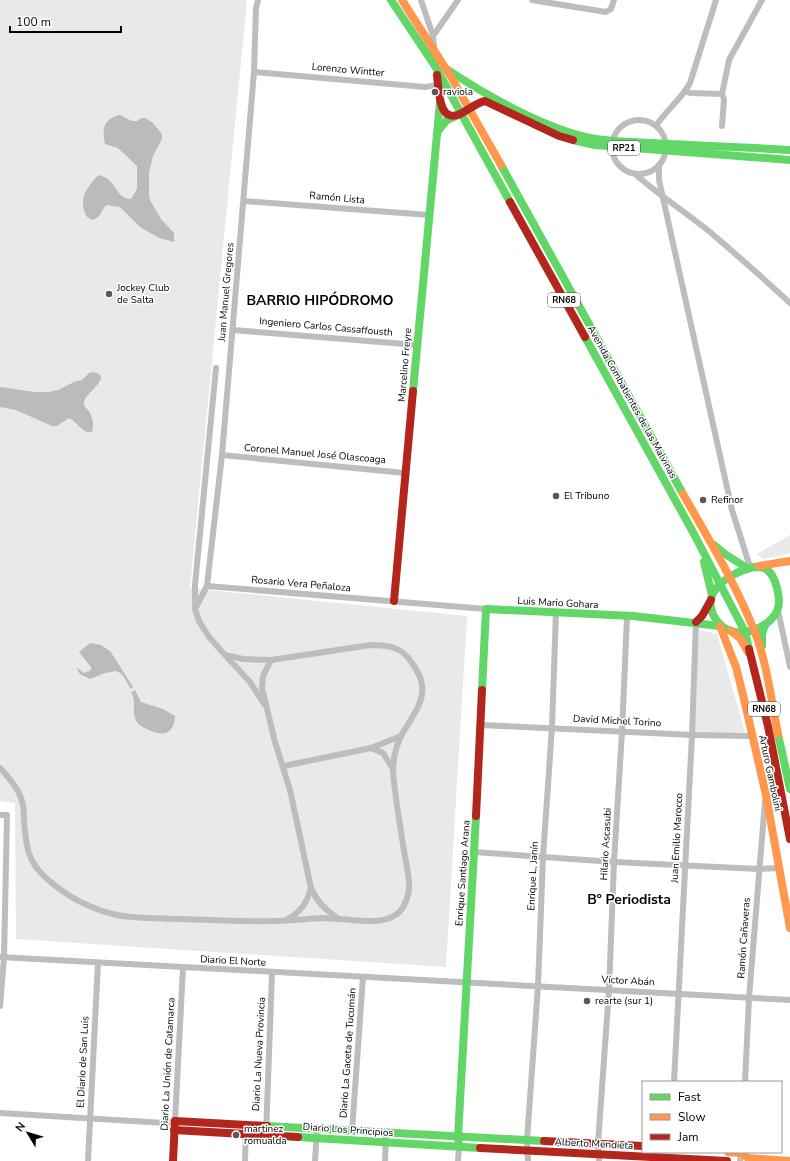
<svg xmlns="http://www.w3.org/2000/svg" width="790" height="1161" font-family="'Nunito Sans',sans-serif">
<rect width="100%" height="100%" fill="#fff"/>
<g fill="#e9e9e9">
<path d="M0,0H247L190,588L467,616L446,967L16,939L15,803L0,801Z"/>
<path d="M790,535V553L763,559L757,554Z"/>
<path d="M699,630L717,634L745,732L692,735Z"/>
</g>
<g fill="#bbb">
<path d="M120,115L132,121H137L141,118H145L153,123L162,134V139L153,156L149,173V195L150,200L161,219L174,233V242L159,238L140,227L120,207L107,205C100,210 103,217 92,220L87,217C85,213 83,209 83,205C82,193 91,182 99,175C102,176 105,177 108,179C117,186 118,199 131,199L137,189V166L118,148L105,144C102,129 103,119 120,115Z"/>
<path d="M92,372C116,375 85,393 84,402C83,407 88,409 90,413C93,418 94,427 92,432C82,434 77,421 69,418L57,426H52L16,410L0,407V387L34,392H49L58,390L74,382L82,380L89,373Z"/>
<path d="M90,643L101,645L110,651L133,687L131,689L122,674L116,671L105,673L90,679L80,674L77,670V668L84,673L91,670V667L79,652Z"/>
<path d="M135,690L141,702L163,709L175,716C174,735 162,737 147,729C144,728 139,725 137,722C133,716 134,710 134,704C134,700 133,695 131,692Z"/>
</g>
<g fill="none" stroke-linecap="round" stroke-linejoin="round">
<g stroke="#bdbdbd" stroke-width="6">
<path d="M421,0L433,36L434,46"/>
<path d="M532,0L606,12L611,9L614,0"/>
<path d="M433,36L458,0"/>
<path d="M254,72L425,87L439,85"/>
<path d="M686,91L690,93L722,94"/>
<circle cx="639" cy="147" r="27"/>
<path d="M656,126C666,110 681,100 690,83L716,0"/>
<path d="M722,126L724,99L722,94L729,60L762,0"/>
<path d="M659,165V180L732,510L750,567"/>
<path d="M635,174C659,195 685,212 710,232C737,255 764,279 790,303"/>
<path d="M244,201L429,215"/>
<path d="M233,330L417,345"/>
<path d="M222,455L405,473"/>
<path d="M207,586L486,609"/>
<path d="M196,607L207,586L222,455L254,72L256,8L258,0"/>
<path d="M778,610L790,667"/>
<path d="M226,656L250,682L264,704"/>
<path d="M271,660L263,676L262,688L275,742L290,790L311,888C317,902 325,909 337,918"/>
<path d="M481,725L692,735L752,736"/>
<path d="M371,748L383,753L393,769"/>
<path d="M284,766L371,748L401,736"/>
<path d="M0,768C8,777 19,789 22,801C24,807 24,814 24,821C26,845 27,861 46,878C67,897 90,909 117,915C137,919 160,918 181,919C211,920 242,922 273,921C289,921 305,919 321,918C340,918 359,922 377,921C386,920 396,917 402,909C405,904 408,897 409,890C410,878 406,863 404,851C400,824 395,798 393,771C393,759 396,747 401,736C409,721 425,703 422,685C421,677 417,670 412,663C402,647 389,645 371,645L271,660L243,659L225,655L209,637L199,621L195,609V585L216,368"/>
<path d="M0,815H7L4,958L0,1006"/>
<path d="M474,852L614,862L759,869L779,868"/>
<path d="M288,919C301,912 307,902 311,888"/>
<path d="M0,957L790,1000"/>
<path d="M674,1082L692,735L696,622"/>
<path d="M745,1082L749,998L765,801"/>
<path d="M0,1113L165,1123L175,1121L183,968"/>
<path d="M352,1131L363,977"/>
<path d="M266,1135L272,973"/>
<path d="M88,1161L98,963"/>
<path d="M245,1161L246,1125"/>
<path d="M315,1161L317,1129"/>
<path d="M385,1161L386,1133"/>
<path d="M458,1161L459,1147"/>
<path d="M528,1161L527,1140L538,986L543,857L552,727L556,612"/>
<path d="M599,1161L598,1143L609,990L614,862L622,732L627,617"/>
<path d="M740,1161L741,1152"/>
</g>
<g stroke="#63d668" stroke-width="8">
<path d="M391,0L435,66L510,202"/>
<path d="M448,70C487,96 544,128 590,138C611,142 632,142 653,143C699,146 744,147 790,150"/>
<path d="M438,131L447,120L456,116"/>
<path d="M573,140L595,145L790,160"/>
<path d="M501,165L683,494"/>
<path d="M585,337L694,534L745,632L749,649"/>
<path d="M413,391L440,102"/>
<path d="M714,545L725,554L747,568"/>
<path d="M704,562L712,595"/>
<path d="M754,567C758,567 762,567 766,569C776,575 782,601 777,611C770,626 750,634 735,632C717,629 703,606 715,590C724,578 740,570 754,567Z"/>
<path d="M762,646V634L765,625"/>
<path d="M482,690L486,609L633,616L720,626"/>
<path d="M778,734L790,789"/>
<path d="M267,1126L544,1141"/>
<path d="M298,1137L480,1148"/>
<path d="M459,1147L458,1137L476,816"/>
</g>
<g stroke="#ff974d" stroke-width="8">
<path d="M402,0L451,77L501,165"/>
<path d="M683,494C708,538 735,582 754,630C767,662 771,699 778,734"/>
<path d="M759,566L790,561"/>
<path d="M720,626L736,667L744,699L766,795L790,928"/>
<path d="M731,631L740,638L748,652"/>
<path d="M728,1152L741,1153L748,1158L790,1161"/>
</g>
<g stroke="#b3261e" stroke-width="8">
<path d="M437,75C439,90 438,126 462,113C470,109 476,103 485,101L559,136L573,140"/>
<path d="M510,202L585,337"/>
<path d="M394,601L413,391"/>
<path d="M696,622L702,616L711,600"/>
<path d="M749,649L768,726L790,839"/>
<path d="M476,816L482,690"/>
<path d="M174,1130L298,1137"/>
<path d="M544,1141L643,1146"/>
<path d="M480,1148L727,1161"/>
<path d="M173,1161L175,1121L267,1126"/>
</g>
</g>
<g fill="#595959" stroke="#fff" stroke-width="1.5">
<circle cx="435" cy="92" r="4"/>
<circle cx="109" cy="294" r="4"/>
<circle cx="556" cy="496" r="4"/>
<circle cx="703" cy="500" r="4"/>
<circle cx="587" cy="1001" r="4"/>
<circle cx="236" cy="1135" r="4"/>
</g>
<g text-anchor="middle" dominant-baseline="central" stroke-width="3" stroke-linejoin="round" paint-order="stroke">
<g fill="#fff" stroke="#4c4c4c" stroke-width="1">
<rect x="608" y="141" width="32" height="14" rx="3"/>
<rect x="548" y="293" width="32" height="14" rx="3"/>
<rect x="748" y="702" width="32" height="14" rx="3"/>
</g>
<g font-size="9" font-weight="bold" fill="#000">
<text x="624" y="148">RP21</text>
<text x="564" y="300">RN68</text>
<text x="764" y="709">RN68</text>
</g>
<g font-size="10" fill="#000" stroke="#fff">
<text transform="translate(348 70) rotate(5)">Lorenzo Wintter</text>
<text transform="translate(337 198) rotate(5)">Ramón Lista</text>
<text transform="translate(226 292) rotate(-85)">Juan Manuel Gregores</text>
<text transform="translate(326 327) rotate(5)">Ingeniero Carlos Cassaffousth</text>
<text transform="translate(405 365) rotate(-85)">Marcelino Freyre</text>
<text transform="translate(632 402) rotate(61)">Avenida Combatientes de las Malvinas</text>
<text transform="translate(315 454) rotate(5)">Coronel Manuel José Olascoaga</text>
<text transform="translate(301 584) rotate(5)">Rosario Vera Peñaloza</text>
<text transform="translate(558 603) rotate(3)">Luis Mario Gohara</text>
<text transform="translate(617 721) rotate(3)">David Michel Torino</text>
<text transform="translate(770 773) rotate(78)">Arturo Gambolini</text>
<text transform="translate(677 838) rotate(-87)">Juan Emilio Marocco</text>
<text transform="translate(606 844) rotate(-87)">Hilario Ascasubi</text>
<text transform="translate(463 873) rotate(-86)">Enrique Santiago Arana</text>
<text transform="translate(533 876) rotate(-87)">Enrique L. Janín</text>
<text transform="translate(744 938) rotate(-86)">Ramón Cañaveras</text>
<text transform="translate(233 961) rotate(3)">Diario El Norte</text>
<text transform="translate(628 981) rotate(3)">Víctor Abán</text>
<text transform="translate(348 1053) rotate(-86)">Diario La Gaceta de Tucumán</text>
<text transform="translate(259 1054) rotate(-87)">Diario La Nueva Provincia</text>
<text transform="translate(83 1062) rotate(-87)">El Diario de San Luis</text>
<text transform="translate(168 1064) rotate(-87)">Diario La Unión de Catamarca</text>
<text transform="translate(348 1130) rotate(4)">Diario Los Principios</text>
<text transform="translate(594 1144) rotate(3)">Alberto Mendieta</text>
</g>
<g font-size="10" fill="#000" stroke="#fff" text-anchor="start">
<text x="443" y="92">raviola</text>
<text x="117" y="288">Jockey Club<tspan x="117" dy="12">de Salta</tspan></text>
<text x="564" y="496">El Tribuno</text>
<text x="711" y="500">Refinor</text>
<text x="595" y="1001">rearte (sur 1)</text>
<text x="244" y="1129">martinez<tspan x="244" dy="12">romualda</tspan></text>
</g>
<g font-size="14" font-weight="bold" fill="#000" stroke="#fff">
<text x="320" y="300">BARRIO HIPÓDROMO</text>
<text x="629" y="899">Bº Periodista</text>
</g>
</g>
<rect x="642" y="1081" width="140" height="72" fill="#ffffff" stroke="#999999"/>
<rect x="650" y="1094" width="20" height="6" fill="#63d668" stroke="#999999"/>
<text x="678" y="1101" font-size="12" fill="#000000">Fast</text>
<rect x="650" y="1114" width="20" height="6" fill="#ff974d" stroke="#999999"/>
<text x="678" y="1121" font-size="12" fill="#000000">Slow</text>
<rect x="650" y="1134" width="20" height="6" fill="#b3261e" stroke="#999999"/>
<text x="678" y="1141" font-size="12" fill="#000000">Jam</text>
<g transform="translate(28 1133) rotate(308)" stroke="#ffffff" stroke-width="3" paint-order="stroke">
<path d="M0-3L7 15L0 10L-7 15Z" fill="#000000"/>
<text y="-6" font-size="11" font-weight="bold" text-anchor="middle" fill="#000000">N</text>
</g>
<path d="M10 26v6h111v-6" fill="none" stroke="#000000" stroke-width="2"/>
<text x="16" y="26" font-size="12" fill="#000000" stroke="#ffffff" stroke-width="3" paint-order="stroke">100 m</text>
</svg>
